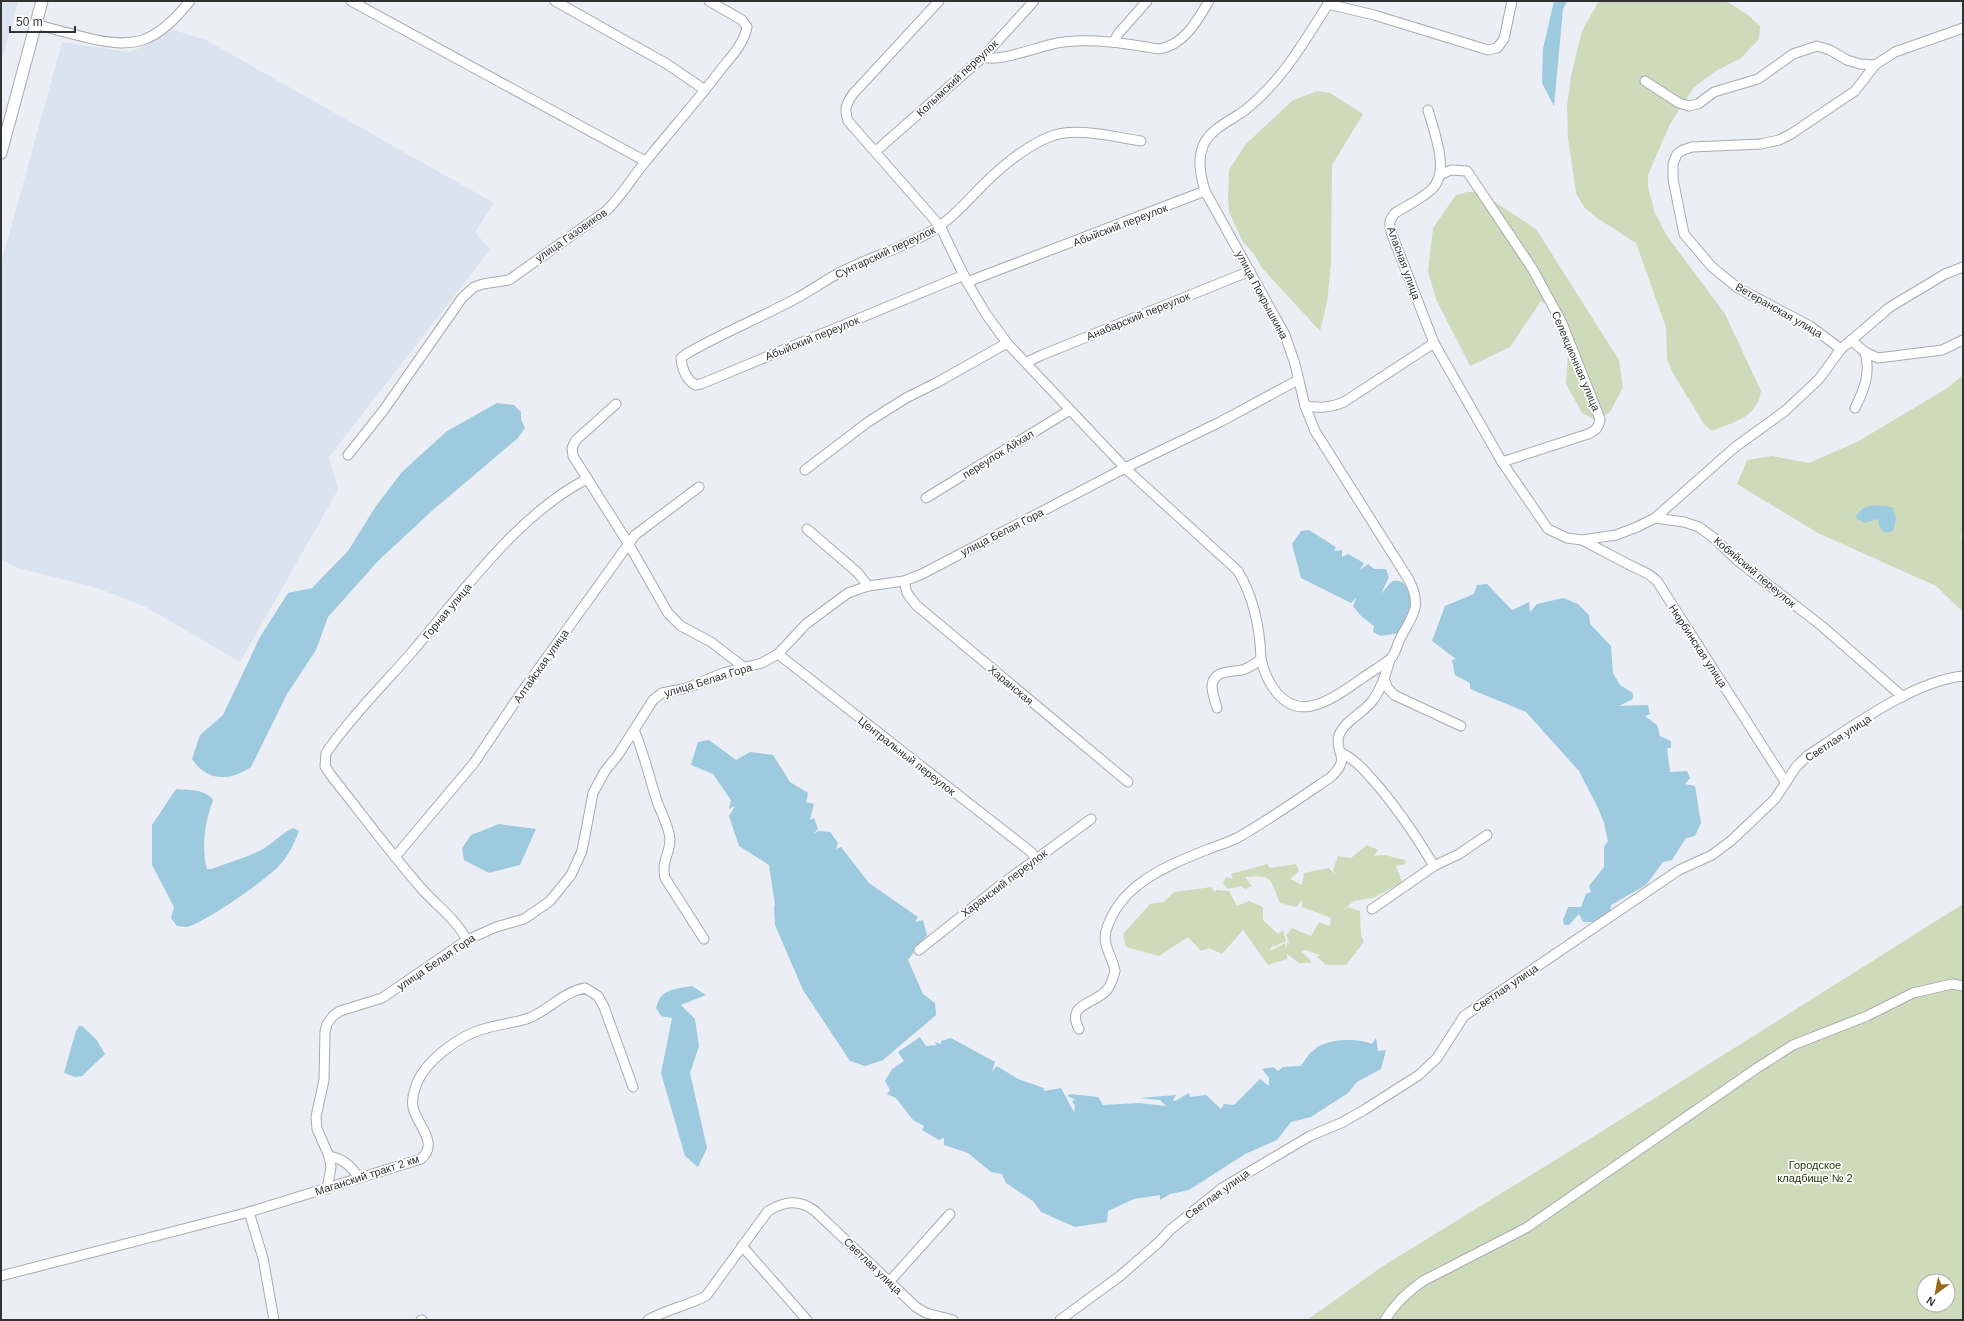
<svg xmlns="http://www.w3.org/2000/svg" width="1964" height="1321" font-family="Arial,sans-serif">
<rect width="100%" height="100%" fill="#ebeef4"/>
<g fill="#dce3f0">
<path d="M1,1H18L1,62Z"/>
<path d="M174,30L206,40L494,203L475,232L490,250L329,457L338,490L240,662L146,607L97,588L18,568L1,559V264L62,42L131,52Z"/>
</g>
<g fill="#cedbba" fill-rule="evenodd">
<path d="M1599,1H1726L1748,15L1760,26L1759,39L1741,58L1716,71L1694,87L1670,124L1648,175V187L1655,213L1667,236L1725,314L1761,391C1756,419 1735,421 1712,431L1704,424L1673,373L1667,359L1666,327L1636,243L1597,218L1584,207L1576,193L1568,138L1567,106L1571,76L1582,31Z"/>
<path d="M1318,91L1330,93L1363,114L1332,165L1331,263L1327,302L1320,331L1262,268L1254,254L1243,242L1229,212L1228,198L1229,170L1245,145L1293,100Z"/>
<path d="M1467,192H1480L1536,229L1619,360L1623,387L1610,412L1597,421L1582,413L1566,384L1568,352L1564,325L1555,310L1541,301L1510,347L1470,366L1436,299L1428,272L1433,228L1456,195Z"/>
<path d="M1963,375V531L1961,536L1963,543V612L1936,586L1818,533L1737,484L1747,460L1772,456L1809,463L1857,442L1946,389Z"/>
<path d="M1367,845L1378,850L1374,856L1385,855L1405,860L1406,864L1396,866L1402,882L1373,898L1354,901L1344,909L1348,907L1360,911L1361,935L1364,942L1346,965H1326L1317,957L1320,955L1305,950L1301,951L1311,961L1310,963H1299L1287,954V959L1268,965L1243,930L1222,954L1209,948L1201,951L1188,937L1159,956L1126,947L1123,934L1150,904L1164,902L1174,892L1212,887L1215,893L1216,890L1229,891L1237,906L1249,901L1263,907V920L1278,934L1283,930L1286,941L1273,947L1272,945L1270,951L1285,943L1287,948V942L1290,944L1286,935L1292,928L1311,936L1319,922L1330,926L1331,918L1302,907V899L1297,907L1280,903C1270,879 1273,874 1245,877L1252,886L1245,889L1241,886L1228,889L1223,883L1226,877L1233,879L1231,874L1267,864L1270,868L1296,864L1299,871L1290,879L1302,885L1304,873L1329,868L1336,875L1333,870L1338,856L1351,858Z"/>
<path d="M1963,904V1320H1307L1383,1266L1596,1135ZM1924,1281H1948V1305H1924Z"/>
</g>
<g fill="#9dcadf">
<path d="M1554,1H1567L1563,9L1554,106L1542,83L1543,49Z"/>
<path d="M497,403L514,405L521,412V419L525,428L518,438L434,509L379,560L328,617L316,650L287,694L251,767C230,782 206,781 192,759L200,735L223,715L260,637L288,593L312,588L348,551L376,506L402,472L447,431Z"/>
<path d="M1873,505L1887,506L1893,508L1896,519L1893,531L1886,533C1879,530 1879,525 1878,519L1864,523L1855,517L1863,508Z"/>
<path d="M1309,530L1336,547L1334,551L1342,550V557L1348,554L1364,563L1360,570L1368,564L1374,569H1386L1389,577L1381,594L1392,581C1408,579 1407,590 1412,603L1399,633L1381,636L1373,632L1374,626L1361,616L1353,606L1357,597L1351,603L1301,578L1292,544L1301,531Z"/>
<path d="M1487,584L1512,610L1529,602L1530,612L1537,604L1563,598L1578,604L1589,615L1590,624L1611,646L1613,673L1620,685L1633,693V699L1619,706L1648,705L1650,714L1645,716L1657,725L1660,736L1671,741V748H1667L1670,772L1687,771L1690,778L1685,784L1695,786L1701,823L1695,836L1686,838L1672,860L1663,862L1646,885L1611,905L1610,916L1598,922H1583L1579,914L1569,925H1564L1563,920L1568,907H1581L1586,894L1591,892L1589,886L1604,867V847L1608,841L1604,823L1598,808L1579,771L1526,712L1470,689V683L1455,675L1452,660L1456,659L1432,641L1445,606L1474,594L1477,585Z"/>
<path d="M709,740L736,760L750,752L773,755L790,782L808,793L806,802L814,804L810,820L814,818L818,829L813,834L818,831L830,832L838,843L836,849L841,847L869,883L918,917L915,922L923,920L927,935L908,960L923,994L935,1003L936,1015L883,1060L865,1066L850,1061L803,990L775,925L774,907L775,905L769,865L739,846L729,816L735,806L729,809L731,800L713,774L691,765L698,742Z"/>
<path d="M176,789C187,790 206,789 213,800C205,822 201,846 207,869H211C227,863 245,858 261,850C273,844 282,832 294,828L299,831C294,844 288,856 279,866C267,879 202,925 186,927C183,927 180,926 177,926L171,918L174,907L152,865V825Z"/>
<path d="M499,824L536,829L520,865L489,873L464,860L462,848L471,835Z"/>
<path d="M692,986L706,995L681,1005L695,1019L699,1046L690,1073L707,1148L698,1167L685,1156L661,1073L672,1018L661,1016L656,1008C660,989 675,989 692,986Z"/>
<path d="M79,1026H82L96,1039L105,1054L82,1076L75,1077L64,1073L76,1031Z"/>
<path d="M920,1037L926,1046L937,1045L934,1042L941,1044V1041L951,1038L995,1062L992,1072L997,1066L1018,1079L1044,1088V1091L1061,1088L1074,1112L1075,1106L1072,1101L1076,1100L1067,1096L1070,1094L1098,1097L1103,1105L1139,1103L1166,1106L1160,1100L1139,1098L1176,1095L1173,1100L1175,1101L1189,1093L1190,1097L1206,1095L1221,1109L1224,1104L1234,1105L1260,1079L1269,1086V1078L1262,1069L1273,1067L1278,1071L1283,1067L1301,1066C1305,1060 1309,1053 1315,1049C1328,1038 1357,1038 1372,1044L1376,1038L1378,1051L1386,1050L1381,1069L1357,1082L1348,1093L1311,1117L1291,1122L1277,1140L1245,1154L1189,1190L1170,1194L1160,1200V1195L1134,1199L1108,1211L1107,1222L1075,1227L1041,1212L1033,1201L1006,1183L1002,1174L991,1172L968,1153L944,1145V1138L939,1140L922,1130L924,1126L913,1120L896,1098L887,1094L890,1090L885,1081L892,1069L904,1061L898,1052Z"/>
</g>
<g fill="none" stroke-linecap="round" stroke-linejoin="round">
<defs>
<g id="minor">
<path d="M351,1L645,161"/>
<path d="M555,1L667,64L705,90"/>
<path d="M939,1L853,94C846,104 844,109 848,121L940,226L967,282L986,314L1007,343L1125,468L1238,571C1254,598 1260,627 1261,659C1255,664 1250,668 1242,670C1231,672 1213,670 1212,686C1212,693 1215,701 1217,708"/>
<path d="M1328,4L1374,15L1488,50L1497,48L1504,39L1512,1"/>
<path d="M36,24C52,29 68,33 84,37C135,50 156,43 190,1"/>
<path d="M1114,42L1118,34L1147,1"/>
<path d="M983,57C1002,63 1042,44 1064,42C1096,38 1128,44 1159,49C1184,45 1197,21 1209,1"/>
<path d="M1645,81L1679,103L1689,106L1698,104L1714,92L1758,79L1793,54L1817,46L1830,50L1847,60L1860,64L1875,65"/>
<path d="M1428,110C1434,132 1451,173 1431,190C1421,199 1406,206 1395,213C1389,220 1389,224 1391,232L1434,343L1502,462L1548,529L1567,538L1582,540L1616,535L1637,527L1655,518L1684,522L1699,527L1714,538L1738,561L1823,627L1903,697"/>
<path d="M876,151L983,57L1034,1"/>
<path d="M1440,175L1451,170L1467,171L1532,268L1562,323L1600,419C1599,428 1595,431 1588,434L1502,462"/>
<path d="M964,275L701,384L695,385C686,379 682,369 681,358L686,354C722,333 760,318 797,298C812,290 825,280 841,272C870,257 903,248 932,231C952,219 967,201 983,185C1002,166 1025,147 1049,137C1075,126 1114,137 1141,141"/>
<path d="M967,282L1205,191"/>
<path d="M1851,340L1865,352L1878,358L1942,350L1963,340"/>
<path d="M1841,349L1810,326L1738,288L1712,267L1684,234L1673,179V164L1677,154L1683,150L1692,147L1761,144L1779,140L1791,134L1855,91L1875,65L1895,52L1963,28"/>
<path d="M1027,362L1042,355L1250,271"/>
<path d="M616,404L576,440L572,448L573,456L628,543L668,613L681,626L711,642L745,668"/>
<path d="M1305,406C1320,408 1330,408 1344,402L1434,343"/>
<path d="M1855,408C1864,390 1871,373 1865,352"/>
<path d="M348,455L383,411L462,298L474,287L483,284L509,280L606,211C622,196 632,177 646,161C671,130 698,100 722,68C732,56 744,43 747,27L742,20L709,1"/>
<path d="M805,470L868,422L906,398L938,382L1007,343"/>
<path d="M926,498L1070,410"/>
<path d="M1655,518L1734,448L1785,411L1819,379L1841,349L1890,307L1945,274L1963,267"/>
<path d="M807,529L858,573L868,586"/>
<path d="M1582,540C1596,547 1610,555 1624,562C1636,569 1647,571 1657,581L1786,783"/>
<path d="M904,581L907,593L916,605L1128,782"/>
<path d="M778,654L1031,852L1036,858"/>
<path d="M1261,659C1266,681 1282,712 1311,706C1330,702 1348,688 1364,677C1372,671 1382,666 1389,660C1394,657 1397,647 1399,641C1412,615 1423,608 1409,580L1315,431L1305,406L1295,364L1285,335L1205,191C1201,177 1197,161 1203,146C1209,130 1231,120 1244,111C1283,80 1304,42 1330,1"/>
<path d="M1384,678L1387,687L1394,695L1461,726"/>
<path d="M634,730C644,753 649,777 657,801C661,813 669,826 670,839C670,854 661,861 665,878L704,939"/>
<path d="M1342,753C1354,759 1363,769 1372,779C1397,807 1415,834 1434,866L1459,854L1487,835"/>
<path d="M395,857L474,763L519,696L635,535L699,487"/>
<path d="M1372,909L1434,866"/>
<path d="M467,940C456,919 437,906 421,888C389,851 360,812 330,774L325,766L326,753C350,718 384,684 412,652C462,593 518,514 587,479"/>
<path d="M919,950L998,887L1091,819"/>
<path d="M1079,1029C1066,1004 1092,1005 1106,991C1111,986 1113,978 1115,971C1113,958 1102,945 1106,931C1119,885 1166,866 1206,850C1216,846 1227,843 1237,838C1269,820 1300,798 1331,777C1353,756 1333,753 1339,735C1345,720 1364,713 1373,700C1382,688 1386,673 1390,660"/>
<path d="M329,1156C344,1159 351,1166 359,1178"/>
<path d="M327,1189L331,1167L329,1156L317,1129L316,1117L324,1080L325,1032L327,1024L333,1016L340,1011L382,998L467,940L496,927L524,919L550,901L571,875L582,851L593,793L605,771L618,755L653,700L662,693L687,688L723,673L762,663L778,654L806,624L848,593L868,586L904,581L922,574L1125,468L1220,422L1298,380"/>
<path d="M249,1212L263,1258L274,1320"/>
<path d="M742,1246L807,1320"/>
<path d="M1,1276L249,1212L421,1159C440,1143 416,1124 413,1107C412,1101 413,1094 415,1089C422,1062 461,1034 487,1028C501,1024 515,1023 529,1018C549,1010 563,992 585,988L598,996L604,1007L633,1087"/>
<path d="M889,1282L950,1214"/>
<path d="M421,1320H422"/>
<path d="M648,1320C667,1309 687,1306 706,1296L768,1211C785,1201 799,1199 815,1211L916,1307L926,1313L953,1320"/>
<path d="M1060,1320L1120,1276L1159,1242L1170,1230L1222,1188L1310,1136L1341,1123L1364,1110L1419,1075L1437,1058L1464,1016L1679,870L1712,855L1732,840L1775,799L1796,767L1807,756C1850,728 1913,681 1963,676"/>
<path d="M1385,1320C1395,1303 1407,1292 1423,1281L1526,1228L1757,1068L1793,1045L1867,1016L1913,993L1952,984L1963,986"/>
</g>
<path id="major" d="M1,153L42,1"/>
</defs>
<use href="#minor" stroke="#a8abb0" stroke-width="11"/>
<use href="#major" stroke="#a8abb0" stroke-width="13"/>
<use href="#minor" stroke="#fff" stroke-width="9"/>
<use href="#major" stroke="#fff" stroke-width="11"/>
</g>
<g text-anchor="middle" dominant-baseline="central" stroke-width="3.5" stroke-linejoin="round" paint-order="stroke">
<g font-size="11" fill="#313234" stroke="#fff">
<text transform="translate(957 78) rotate(-43)">Колымский переулок</text>
<text transform="translate(1120 225) rotate(-21)">Абыйский переулок</text>
<text transform="translate(571 235) rotate(-35)">улица Газовиков</text>
<text transform="translate(885 252) rotate(-25)">Сунтарский переулок</text>
<text transform="translate(1404 263) rotate(70)">Аласная улица</text>
<text transform="translate(1262 295) rotate(62)">улица Покрышкина</text>
<text transform="translate(1779 310) rotate(30)">Ветеранская улица</text>
<text transform="translate(1138 316) rotate(-22)">Анабарский переулок</text>
<text transform="translate(812 338) rotate(-22)">Абыйский переулок</text>
<text transform="translate(1576 361) rotate(67)">Селекционная улица</text>
<text transform="translate(998 454) rotate(-32)">переулок Айхал</text>
<text transform="translate(1002 532) rotate(-27)">улица Белая Гора</text>
<text transform="translate(1755 572) rotate(40)">Кобяйский переулок</text>
<text transform="translate(447 611) rotate(-50)">Горная улица</text>
<text transform="translate(1698 646) rotate(57)">Нюрбинская улица</text>
<text transform="translate(541 666) rotate(-55)">Алтайская улица</text>
<text transform="translate(708 680) rotate(-17)">улица Белая Гора</text>
<text transform="translate(1011 685) rotate(40)">Харанская</text>
<text transform="translate(1838 738) rotate(-33)">Светлая улица</text>
<text transform="translate(907 756) rotate(38)">Центральный переулок</text>
<text transform="translate(1004 883) rotate(-37)">Харанский переулок</text>
<text transform="translate(436 962) rotate(-34)">улица Белая Гора</text>
<text transform="translate(1505 988) rotate(-34)">Светлая улица</text>
<text transform="translate(367 1175) rotate(-18)">Маганский тракт 2 км</text>
<text transform="translate(1217 1194) rotate(-36)">Светлая улица</text>
<text transform="translate(873 1266) rotate(44)">Светлая улица</text>
</g>
<g font-size="11" fill="#273407" stroke="#fff">
<text x="1815" y="1165">Городское<tspan x="1815" dy="13">кладбище № 2</tspan></text>
</g>
</g>
<rect width="1964" height="1321" fill="none" stroke="#313234" stroke-width="4"/>
<g transform="translate(1936 1293) rotate(212)"><circle r="19" fill="#ffffff" stroke="#adadae"/>
<path d="M0-3L7 15L0 10L-7 15Z" fill="#976918"/>
<text y="-6" font-size="11" font-weight="bold" text-anchor="middle" fill="#313234">N</text>
</g>
<path d="M10 26v6h65v-6" fill="none" stroke="#313234" stroke-width="2"/>
<text x="16" y="26" font-size="12" fill="#313234" stroke="#ffffff" stroke-width="3" paint-order="stroke">50 m</text>
</svg>
